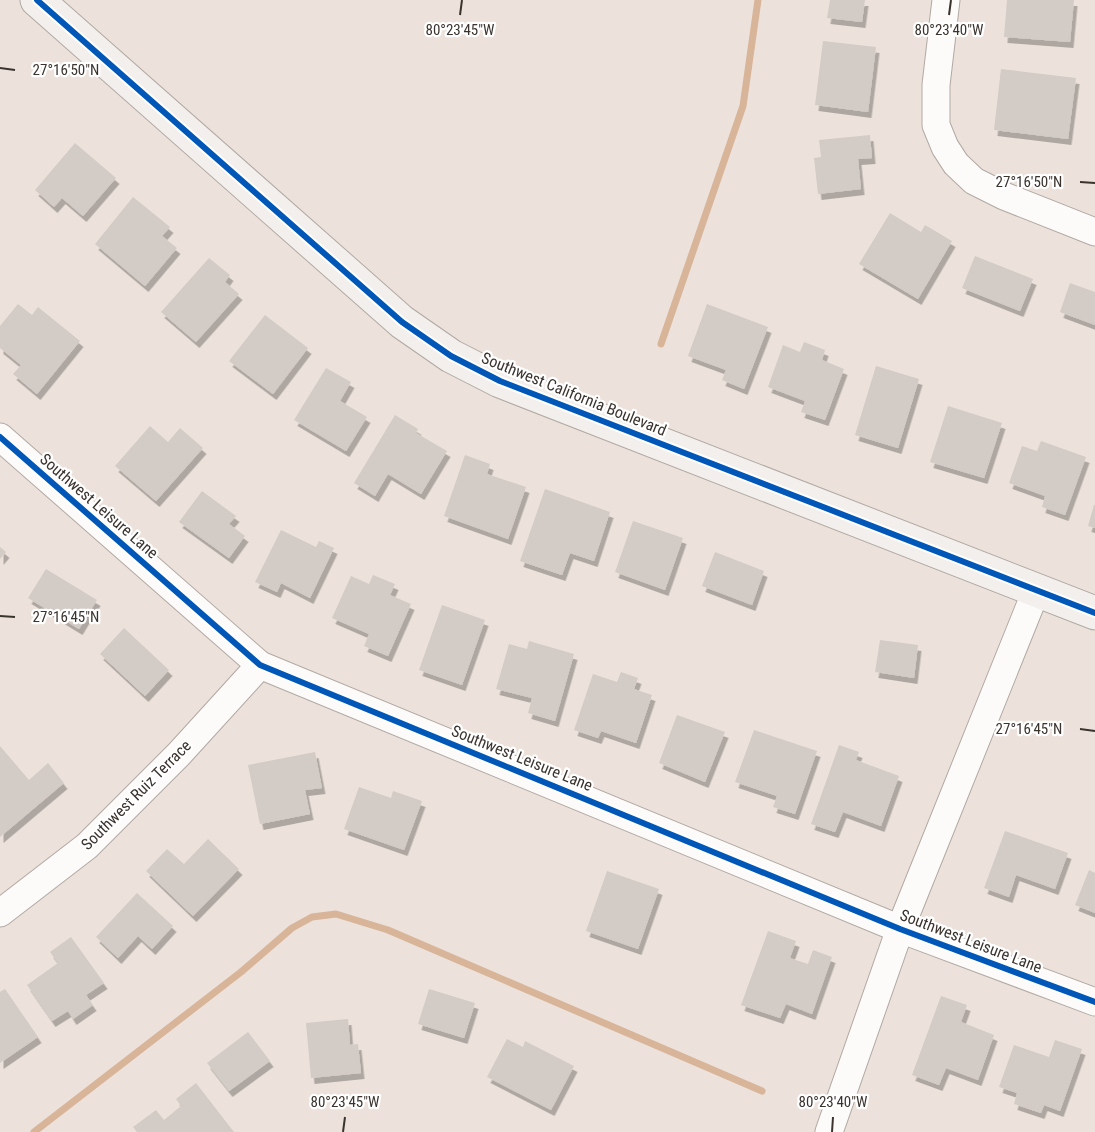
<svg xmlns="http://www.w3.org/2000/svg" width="1095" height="1132" font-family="'Roboto Condensed',sans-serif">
<defs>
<filter id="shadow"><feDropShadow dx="3.5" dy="6" stdDeviation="0" flood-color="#0004"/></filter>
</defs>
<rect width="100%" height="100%" fill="#ece2db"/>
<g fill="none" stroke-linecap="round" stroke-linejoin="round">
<g stroke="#d8b499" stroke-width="7">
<path d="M661,344L743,106L758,0"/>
<path d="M34,1132L241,972L292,928L312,917L336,914L388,930L762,1091"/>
</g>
</g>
<g fill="#d3cbc6" filter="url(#shadow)">
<path d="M830,0H865L862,22L827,18Z"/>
<path d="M1007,0H1074L1070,42L1004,37Z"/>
<path d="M823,41L876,47L868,112L815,105Z"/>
<path d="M1001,69L1076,78L1068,139L994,130Z"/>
<path d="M870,135L872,158L858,159L861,189L818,194L814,158L821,157L819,140Z"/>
<path d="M75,143L116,178L83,216L62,198L54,207L35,190Z"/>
<path d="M133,197L170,227L162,236L177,248L145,286L95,244Z"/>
<path d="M890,213L921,232L925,225L952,241L918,299L859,264Z"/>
<path d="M975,256L1033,279L1020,311L962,288Z"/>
<path d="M209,258L230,275L225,282L239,294L196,342L161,312Z"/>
<path d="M1070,283L1095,292V325L1060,312Z"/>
<path d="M18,304L32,315L38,307L80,341L37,394L13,374L21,365L0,348V326Z"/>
<path d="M707,304L768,327L744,389L722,380L726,370L688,356Z"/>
<path d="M265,315L308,348L273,394L229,361Z"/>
<path d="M804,342L825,350L822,360L844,369L825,420L801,412L805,401L768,387L783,345L800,352Z"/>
<path d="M876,366L919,379L898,448L855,435Z"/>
<path d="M326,368L351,382L340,401L367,417L346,451L294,420Z"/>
<path d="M948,406L1002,423L984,478L930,462Z"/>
<path d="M395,415L418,429L416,433L447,451L421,494L388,474L375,496L354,483Z"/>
<path d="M150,426L168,442L180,428L203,448L156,501L115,466Z"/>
<path d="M1041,441L1086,457L1065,515L1042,507L1045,496L1009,483L1022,446L1037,451Z"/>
<path d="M465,455L490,464L487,474L526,487L508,539L444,516Z"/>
<path d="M545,489L610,512L594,561L570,553L562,575L520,561Z"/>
<path d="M202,491L236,516L229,524L245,536L229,558L179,522Z"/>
<path d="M1094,505H1095V528L1088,526Z"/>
<path d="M633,521L683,538L665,590L615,572Z"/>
<path d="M281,530L316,547L319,541L334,548L310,598L281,583L277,592L255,582Z"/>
<path d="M0,547L6,552L0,559Z"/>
<path d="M715,552L764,571L752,605L702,586Z"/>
<path d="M46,569L97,600L79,629L28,598Z"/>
<path d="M373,575L395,584L390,595L411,604L388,656L364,646L369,634L332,618L351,576L369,584Z"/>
<path d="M442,605L485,620L462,685L419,670Z"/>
<path d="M124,628L169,670L145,696L100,654Z"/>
<path d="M880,640L918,645L914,678L875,672Z"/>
<path d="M529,641L574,654L555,721L528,713L532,698L496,689L509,644L527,649Z"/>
<path d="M621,672L638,678L634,689L652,695L636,743L601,731L598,738L574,730L593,674L617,682Z"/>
<path d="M677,715L725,732L705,782L659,763Z"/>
<path d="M754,730L817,751L795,814L773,807L777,796L735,782Z"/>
<path d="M839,745L859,752L856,760L899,776L881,826L843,812L835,832L811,824Z"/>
<path d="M0,746L29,780L48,763L64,783L0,837Z"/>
<path d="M315,752L322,788L305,790L310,814L260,824L248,765Z"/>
<path d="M359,787L391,798L393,791L422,801L404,850L344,829Z"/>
<path d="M1005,831L1068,853L1055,889L1016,875L1009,897L984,888Z"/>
<path d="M208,839L239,869L193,916L146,871L167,849L184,864Z"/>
<path d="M1089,870L1095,873V913L1075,905Z"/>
<path d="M607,871L659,889L638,949L586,931Z"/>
<path d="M137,893L173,926L152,949L138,936L118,958L96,937Z"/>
<path d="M768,931L796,941L790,958L808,964L813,950L832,957L812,1014L786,1004L780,1018L741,1005Z"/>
<path d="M71,937L104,983L86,995L93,1005L73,1019L68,1011L52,1021L27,985L58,963L50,952Z"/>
<path d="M5,989L38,1037L0,1063V992Z"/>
<path d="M429,989L475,1003L464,1038L418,1024Z"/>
<path d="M941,996L967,1005L961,1022L994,1035L978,1080L946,1068L939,1085L912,1075Z"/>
<path d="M348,1019L350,1045L358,1044L361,1073L311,1078L306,1023Z"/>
<path d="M248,1032L270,1061L229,1091L207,1063Z"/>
<path d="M507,1039L523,1047L525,1041L574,1066L551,1110L487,1077Z"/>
<path d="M1055,1040L1082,1049L1060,1111L1044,1105L1041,1113L1014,1104L1017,1093L999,1087L1014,1045L1049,1057Z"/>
<path d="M196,1083L234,1132H137L133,1127L156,1110L164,1120L181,1106L176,1099Z"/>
</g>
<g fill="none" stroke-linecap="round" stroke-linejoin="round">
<defs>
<g id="street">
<path d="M946,0L936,85V125L945,147L956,164L974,181L1004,196L1095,232"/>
<path d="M0,437L260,665L900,929L1095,1002"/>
<path d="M0,913L87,846L179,754L260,665"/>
<path d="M829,1132L900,929L1036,591"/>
</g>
<path id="secondary" d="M37,0L402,322L451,356L500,381L1095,613"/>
</defs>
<use href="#street" stroke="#b1a9a3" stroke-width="29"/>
<use href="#secondary" stroke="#b1a9a3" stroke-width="35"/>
<use href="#street" stroke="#fcfbfa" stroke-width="27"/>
<use href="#secondary" stroke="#f3efec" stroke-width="33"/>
<defs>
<g id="cycleway">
<path d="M37,0L402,322L451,356L500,381L1095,613"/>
<path d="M0,437L260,665L900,929L1095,1002"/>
</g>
</defs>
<use href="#cycleway" stroke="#fff" stroke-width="10"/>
<use href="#cycleway" stroke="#0057b8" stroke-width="6"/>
</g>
<path fill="none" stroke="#3a332e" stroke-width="2" d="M460,15L462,0M949,15L951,0M0,68L15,70M1080,182L1095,183M0,616L15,617M1080,729L1095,731M343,1132L345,1117M832,1132L833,1117"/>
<g text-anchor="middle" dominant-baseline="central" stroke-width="4.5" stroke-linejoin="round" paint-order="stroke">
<g font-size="16" fill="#3a332e" stroke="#fff">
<text transform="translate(574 394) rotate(22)">Southwest California Boulevard</text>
<text transform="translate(99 506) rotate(41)">Southwest Leisure Lane</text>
<text transform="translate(522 758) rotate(22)">Southwest Leisure Lane</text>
<text transform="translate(136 795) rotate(-45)">Southwest Ruiz Terrace</text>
<text transform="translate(971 941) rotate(21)">Southwest Leisure Lane</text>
</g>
</g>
<g font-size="15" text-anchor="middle" fill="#3a332e" stroke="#fff" stroke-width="4.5" stroke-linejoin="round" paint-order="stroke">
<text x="460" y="35">80°23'45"W</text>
<text x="949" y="35">80°23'40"W</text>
<text x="66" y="75">27°16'50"N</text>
<text x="1029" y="187">27°16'50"N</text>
<text x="66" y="622">27°16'45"N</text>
<text x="1029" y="734">27°16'45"N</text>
<text x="345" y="1107">80°23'45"W</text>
<text x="833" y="1107">80°23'40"W</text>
</g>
</svg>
